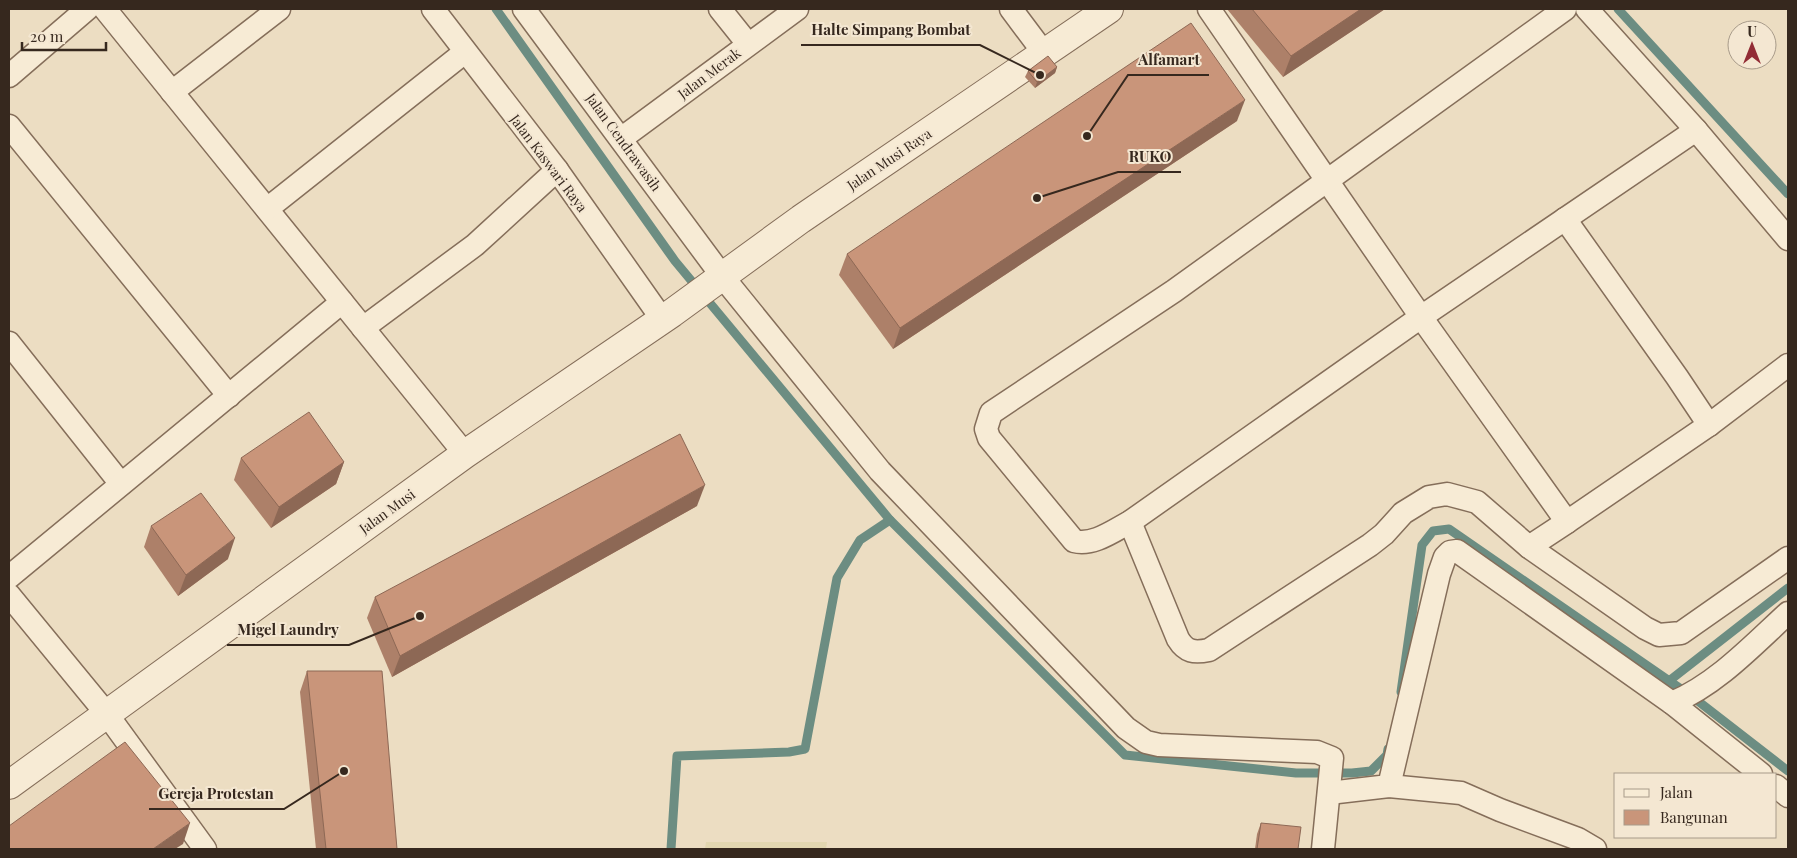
<svg xmlns="http://www.w3.org/2000/svg" width="1797" height="858" font-family="'Playfair Display',serif">
<rect width="100%" height="100%" fill="#ecddc2"/>
<path fill="#e2d6b0" d="M706,842H827L826,849H705Z"/>
<g fill="none" stroke-linecap="round" stroke-linejoin="round">
<g stroke="#6c8d82" stroke-width="9">
<path d="M496,9L675,261L890,520L1125,755L1296,773H1352L1371,771L1387,755L1388,749"/>
<path d="M1618,9L1788,194"/>
<path d="M1669,681L1788,588"/>
<path d="M1401,692L1422,545L1433,531L1449,529L1694,698L1788,771"/>
<path d="M671,849L677,756L789,752L805,749L837,578L860,540L890,520"/>
</g>
<defs>
<g id="minor">
<path d="M105,9L465,454"/>
<path d="M433,9L557,170L662,319"/>
<path d="M524,9L722,276L880,471L1126,728L1146,742L1159,745L1317,752L1332,758L1323,849"/>
<path d="M720,9L748,44"/>
<path d="M1011,9L1044,53"/>
<path d="M1209,9L1421,317L1567,522L1709,425L1788,365"/>
<path d="M1565,9L1174,291L991,413L986,429L989,438L1074,541C1093,546 1113,531 1130,522L1421,317L1696,130"/>
<path d="M1587,9L1696,130L1788,239"/>
<path d="M9,76L87,9"/>
<path d="M172,92L279,9"/>
<path d="M9,126L229,396"/>
<path d="M622,138L797,9"/>
<path d="M267,209L465,52"/>
<path d="M1565,219L1677,377L1709,425"/>
<path d="M363,328L475,245L557,170"/>
<path d="M9,343L121,484"/>
<path d="M1130,522L1178,639C1186,652 1194,653 1209,650L1370,545L1384,534L1403,513L1429,497L1447,494L1477,502L1529,547L1645,628L1659,635L1681,633L1788,558"/>
<path d="M1529,547L1567,522"/>
<path d="M9,577L342,302"/>
<path d="M9,595L106,713L205,849"/>
<path d="M1672,703C1717,684 1753,645 1788,613"/>
<path d="M1389,786L1461,793L1500,810L1578,839L1595,849"/>
<path d="M1776,786L1788,796"/>
<path d="M1329,793L1389,786L1439,574L1445,557L1450,552L1457,551L1672,703L1761,774"/>
</g>
<path id="tertiary" d="M9,785L465,454L672,313L801,219L1109,9"/>
</defs>
<use href="#minor" stroke="#856e5a" stroke-width="25"/>
<use href="#tertiary" stroke="#856e5a" stroke-width="30"/>
<use href="#minor" stroke="#f7ebd5" stroke-width="22"/>
<use href="#tertiary" stroke="#f7ebd5" stroke-width="28"/>
</g>
<g fill="#ad8069">
<path d="M1227,9H1385L1283,77Z"/>
<path d="M1057,67L1055,73L1035,88L1025,77L1028,71Z"/>
<path d="M1237,121L893,349L839,275L847,254Z"/>
<path d="M241,458L344,462L336,484L271,528L234,480Z"/>
<path d="M697,506L392,677L367,618L375,597Z"/>
<path d="M151,526L228,559L178,596L144,547Z"/>
<path d="M307,671L397,849H316L300,692Z"/>
<path d="M1261,823L1298,849H1255L1257,834Z"/>
</g>
<g fill="#8d6855">
<path d="M1361,9H1385L1283,77L1291,56Z"/>
<path d="M1057,67L1055,73L1035,88L1037,82Z"/>
<path d="M1245,100L1237,121L893,349L900,328Z"/>
<path d="M344,462L336,484L271,528L279,507Z"/>
<path d="M705,485L697,506L392,677L400,656Z"/>
<path d="M235,538L228,559L178,596L186,575Z"/>
<path d="M190,823L183,844L175,849H153Z"/>
</g>
<g fill="#c9957a" stroke="#8d6855">
<path d="M1252,9H1361L1291,56Z"/>
<path d="M1191,23L1245,100L900,328L847,254Z"/>
<path d="M1048,56L1057,67L1037,82L1028,71Z"/>
<path d="M309,412L344,462L279,507L241,458Z"/>
<path d="M680,434L705,485L400,656L375,597Z"/>
<path d="M201,493L235,538L186,575L151,526Z"/>
<path d="M307,671H382L397,849H326Z"/>
<path d="M125,742L190,823L153,849H9V826Z"/>
<path d="M1261,823L1301,827L1298,849H1257Z"/>
</g>
<g text-anchor="middle" dominant-baseline="central" stroke-width="4" stroke-linejoin="round" paint-order="stroke">
<g font-size="14" fill="#36281e" stroke="#f4e7d2">
<text transform="translate(709 73) rotate(-37)">Jalan Merak</text>
<text transform="translate(624 142) rotate(54)">Jalan Cendrawasih</text>
<text transform="translate(889 159) rotate(-34)">Jalan Musi Raya</text>
<text transform="translate(549 163) rotate(53)">Jalan Kaswari Raya</text>
<text transform="translate(387 511) rotate(-36)">Jalan Musi</text>
</g>
</g>
<path fill="none" stroke="#36281e" stroke-width="2" d="M1040 75L980 45H801M1087 136L1128 75H1209M1037 198L1118 172H1181M420 616L349 645H227M344 771L284 809H149"/>
<g fill="#36281e" stroke="#f4e7d2" stroke-width="2">
<circle cx="1040" cy="75" r="5"/>
<circle cx="1087" cy="136" r="5"/>
<circle cx="1037" cy="198" r="5"/>
<circle cx="420" cy="616" r="5"/>
<circle cx="344" cy="771" r="5"/>
</g>
<g font-size="15" text-anchor="middle" font-weight="bold" fill="#36281e" stroke="#f4e7d2" stroke-width="4" stroke-linejoin="round" paint-order="stroke">
<text x="891" y="35">Halte Simpang Bombat</text>
<text x="1169" y="65">Alfamart</text>
<text x="1150" y="162">RUKO</text>
<text x="288" y="635">Migel Laundry</text>
<text x="216" y="799">Gereja Protestan</text>
</g>
<rect width="1797" height="858" fill="none" stroke="#36281e" stroke-width="20"/>
<rect x="1614" y="773" width="162" height="65" fill="#f4e7d2" stroke="#a89b8a"/>
<rect x="1624" y="789" width="25" height="8" fill="#f7ebd5" stroke="#a89b8a"/>
<text x="1660" y="798" font-size="15" fill="#36281e">Jalan</text>
<rect x="1624" y="810" width="25" height="15" fill="#c9957a" stroke="#a89b8a"/>
<text x="1660" y="823" font-size="15" fill="#36281e">Bangunan</text>
<g transform="translate(1752 45)"><circle r="24" fill="#f4e7d2" stroke="#a89b8a"/>
<path d="M0-4L9 19L0 12L-9 19Z" fill="#922c35"/>
<text y="-8" font-size="14" font-weight="bold" text-anchor="middle" fill="#36281e">U</text>
</g>
<path d="M22 42v8h84v-8" fill="none" stroke="#36281e" stroke-width="2.5"/>
<text x="30" y="42" font-size="15" fill="#36281e" stroke="#f4e7d2" stroke-width="4" paint-order="stroke">20 m</text>
</svg>
